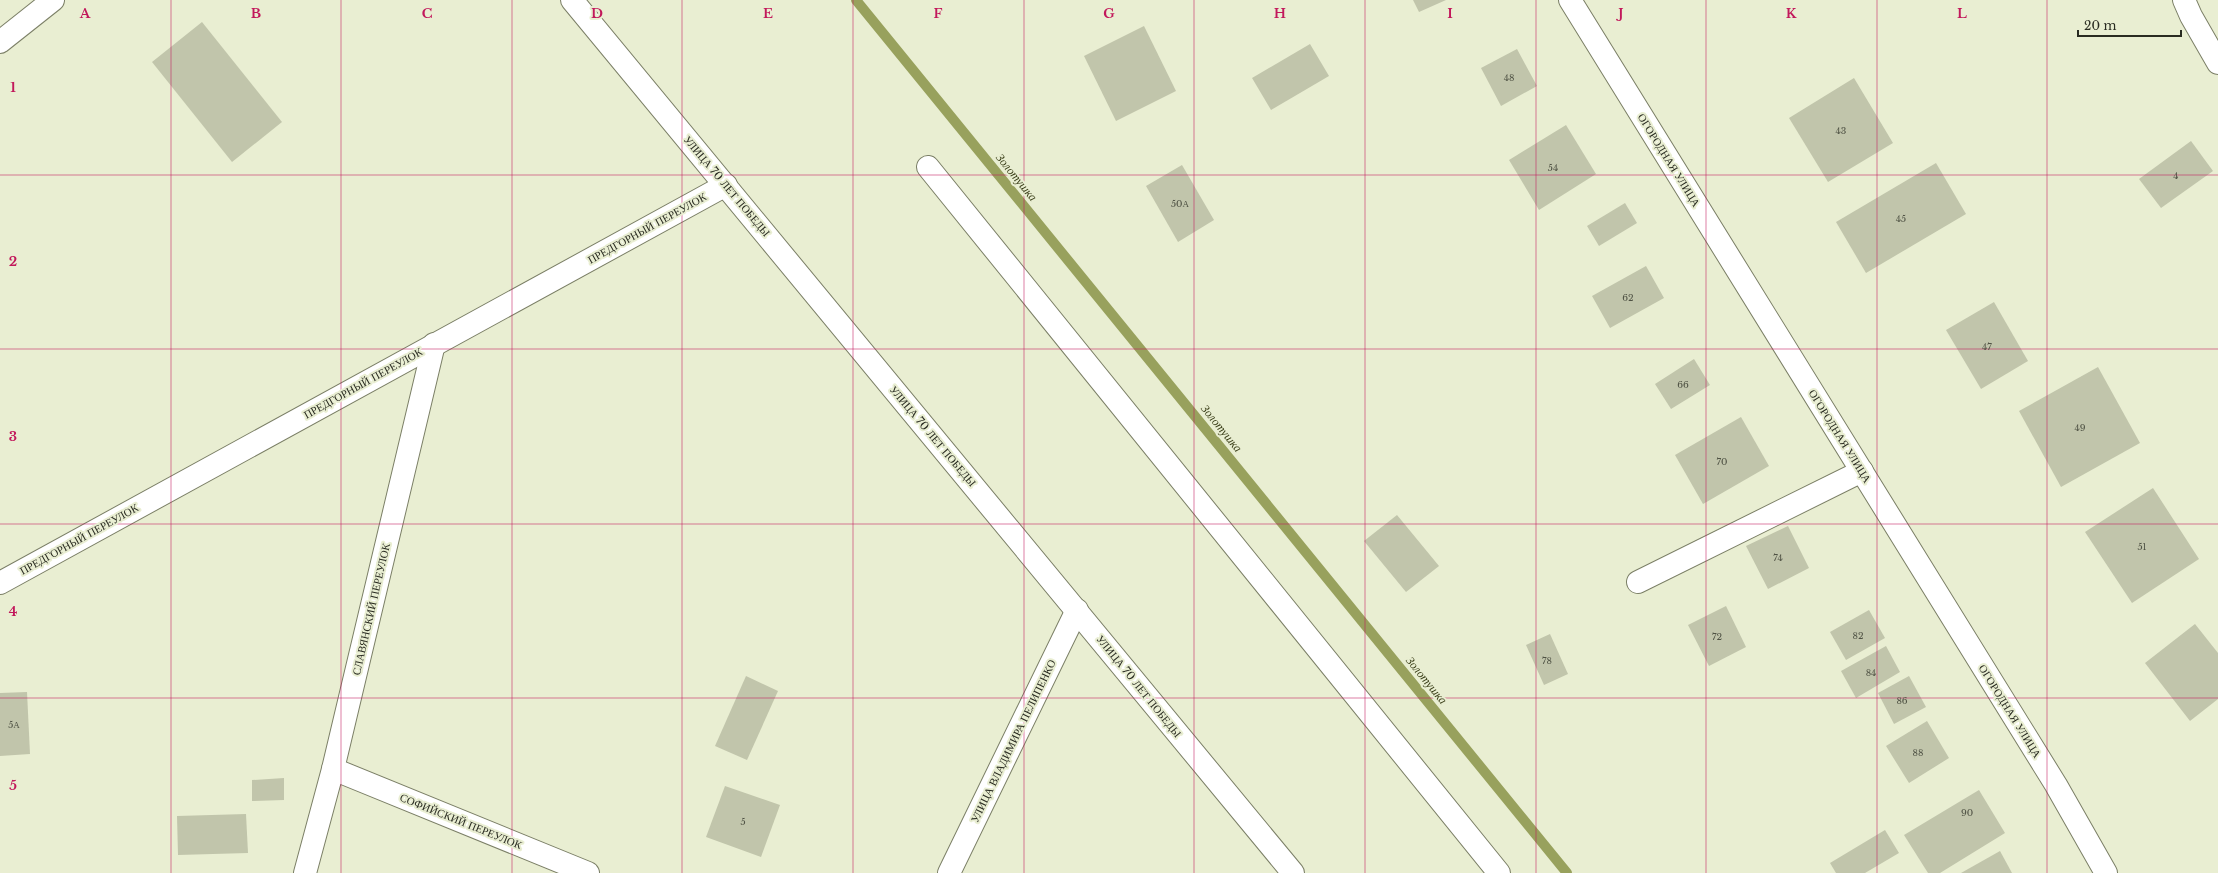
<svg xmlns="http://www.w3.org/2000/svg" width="2218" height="873" font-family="'Libre Baskerville',serif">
<rect width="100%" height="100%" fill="#e9eed2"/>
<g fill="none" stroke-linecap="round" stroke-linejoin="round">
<path stroke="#98a15d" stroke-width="10" d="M856,0L1567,873"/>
</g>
<g fill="#c1c5ab">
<path d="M1413,0H1446L1419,12Z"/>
<path d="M202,22L282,122L232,162L152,62Z"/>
<path d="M1144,26L1176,91L1116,121L1084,56Z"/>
<path d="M1310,44L1329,76L1271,110L1252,78Z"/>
<path d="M1517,49L1537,86L1501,106L1481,68Z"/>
<path d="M1854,78L1893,143L1828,182L1789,118Z"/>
<path d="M1566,125L1596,174L1539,210L1509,160Z"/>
<path d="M2191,141L2213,171L2161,208L2139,179Z"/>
<path d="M1936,163L1966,214L1866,273L1836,222Z"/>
<path d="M1182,165L1214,220L1178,242L1146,186Z"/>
<path d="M1625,203L1637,223L1599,246L1587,226Z"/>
<path d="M1646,266L1664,298L1610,328L1592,296Z"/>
<path d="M1994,302L2028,361L1981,389L1946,330Z"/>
<path d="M1694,359L1710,385L1671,409L1655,384Z"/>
<path d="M2098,367L2140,443L2061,487L2019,411Z"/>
<path d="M1741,417L1769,466L1703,504L1675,455Z"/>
<path d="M2153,488L2199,559L2132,603L2085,532Z"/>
<path d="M1397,515L1439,566L1406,592L1364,541Z"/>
<path d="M1788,526L1809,568L1768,589L1746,546Z"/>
<path d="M1726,606L1746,647L1709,666L1688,625Z"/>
<path d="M1869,610L1885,638L1846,660L1830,632Z"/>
<path d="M2195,624L2218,653V699L2190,721L2145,663Z"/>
<path d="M1550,634L1568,674L1544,685L1526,645Z"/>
<path d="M1886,646L1900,672L1856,698L1841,671Z"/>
<path d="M746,676L778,691L747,760L715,746Z"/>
<path d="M1909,676L1926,707L1894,724L1878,693Z"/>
<path d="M27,692L30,754L0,756V693Z"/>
<path d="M1927,721L1949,758L1909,783L1886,746Z"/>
<path d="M284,778V800L252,801V780Z"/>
<path d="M725,786L780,805L761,857L706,837Z"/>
<path d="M1979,790L2005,833L1940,873H1928L1904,835Z"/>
<path d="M246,814L248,853L178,855L177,816Z"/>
<path d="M1885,830L1899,853L1865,873H1836L1830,863Z"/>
<path d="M2000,851L2012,873H1961Z"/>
</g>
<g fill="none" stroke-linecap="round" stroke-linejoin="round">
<defs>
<g id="minor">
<path d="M572,0L1293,873"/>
<path d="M1570,0L2056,785L2106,873"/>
<path d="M2184,0L2191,16L2218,63"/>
<path d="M0,42L53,0"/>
<path d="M928,167L1499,873"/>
<path d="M1638,582L1862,471"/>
<path d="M0,583L726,185"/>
<path d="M333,769L588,873"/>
<path d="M305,873L333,769L434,344"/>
<path d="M949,873L1077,610"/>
</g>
</defs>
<use href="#minor" stroke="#7b7f66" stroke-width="24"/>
<use href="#minor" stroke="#fff" stroke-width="22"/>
</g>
<path fill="none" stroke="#c2185b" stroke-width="1" stroke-opacity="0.55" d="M171,0V873M341,0V873M512,0V873M682,0V873M853,0V873M1024,0V873M1194,0V873M1365,0V873M1536,0V873M1706,0V873M1877,0V873M2047,0V873M0,175H2218M0,349H2218M0,524H2218M0,698H2218"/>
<g text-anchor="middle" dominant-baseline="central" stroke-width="4" stroke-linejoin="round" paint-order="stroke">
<g font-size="9" fill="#4f5244">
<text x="1509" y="77">48</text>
<text x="1841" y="130">43</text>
<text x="1553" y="167">54</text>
<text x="2176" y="175">4</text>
<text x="1180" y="203">50А</text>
<text x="1901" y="218">45</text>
<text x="1628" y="297">62</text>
<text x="1987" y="346">47</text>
<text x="1683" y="384">66</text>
<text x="2080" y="427">49</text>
<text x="1722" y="461">70</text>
<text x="2142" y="546">51</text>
<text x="1778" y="557">74</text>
<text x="1858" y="635">82</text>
<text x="1717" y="636">72</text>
<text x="1547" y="660">78</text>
<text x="1871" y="672">84</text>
<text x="1902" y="700">86</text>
<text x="14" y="724">5А</text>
<text x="1918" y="752">88</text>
<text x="1967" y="812">90</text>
<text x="743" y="821">5</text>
</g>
<g font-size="11" fill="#292b21" stroke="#e9eed2">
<text transform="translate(1669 160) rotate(58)">ОГОРОДНАЯ УЛИЦА</text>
<text transform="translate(727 186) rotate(50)">УЛИЦА 70 ЛЕТ ПОБЕДЫ</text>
<text transform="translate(647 228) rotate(-29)">ПРЕДГОРНЫЙ ПЕРЕУЛОК</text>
<text transform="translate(363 383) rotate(-29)">ПРЕДГОРНЫЙ ПЕРЕУЛОК</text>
<text transform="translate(933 436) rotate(50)">УЛИЦА 70 ЛЕТ ПОБЕДЫ</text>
<text transform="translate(1840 436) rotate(58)">ОГОРОДНАЯ УЛИЦА</text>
<text transform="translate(79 539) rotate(-29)">ПРЕДГОРНЫЙ ПЕРЕУЛОК</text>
<text transform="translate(371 609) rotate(-77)">СЛАВЯНСКИЙ ПЕРЕУЛОК</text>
<text transform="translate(1139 686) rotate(51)">УЛИЦА 70 ЛЕТ ПОБЕДЫ</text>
<text transform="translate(2010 711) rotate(58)">ОГОРОДНАЯ УЛИЦА</text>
<text transform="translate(1013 741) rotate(-64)">УЛИЦА ВЛАДИМИРА ПЕЛИПЕНКО</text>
<text transform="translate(461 821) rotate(22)">СОФИЙСКИЙ ПЕРЕУЛОК</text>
</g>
<g font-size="12" font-style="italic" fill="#393d17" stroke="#e9eed2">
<text transform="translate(1017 177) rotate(51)">Золотушка</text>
<text transform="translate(1222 428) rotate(51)">Золотушка</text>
<text transform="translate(1427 680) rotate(51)">Золотушка</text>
</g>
</g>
<g font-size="13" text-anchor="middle" font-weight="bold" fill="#c2185b" stroke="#e9eed2" stroke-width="4" stroke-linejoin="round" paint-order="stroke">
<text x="85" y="18">A</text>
<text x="256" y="18">B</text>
<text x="427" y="18">C</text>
<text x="597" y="18">D</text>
<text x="768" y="18">E</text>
<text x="938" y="18">F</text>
<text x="1109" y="18">G</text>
<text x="1280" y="18">H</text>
<text x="1450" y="18">I</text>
<text x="1621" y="18">J</text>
<text x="1791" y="18">K</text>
<text x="1962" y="18">L</text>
<text x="13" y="92">1</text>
<text x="13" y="266">2</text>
<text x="13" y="441">3</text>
<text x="13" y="616">4</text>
<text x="13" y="790">5</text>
</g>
<path d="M2078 30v6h103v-6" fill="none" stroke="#292b21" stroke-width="2"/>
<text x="2084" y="30" font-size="12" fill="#292b21" stroke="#e9eed2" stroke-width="3" paint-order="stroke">20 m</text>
</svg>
